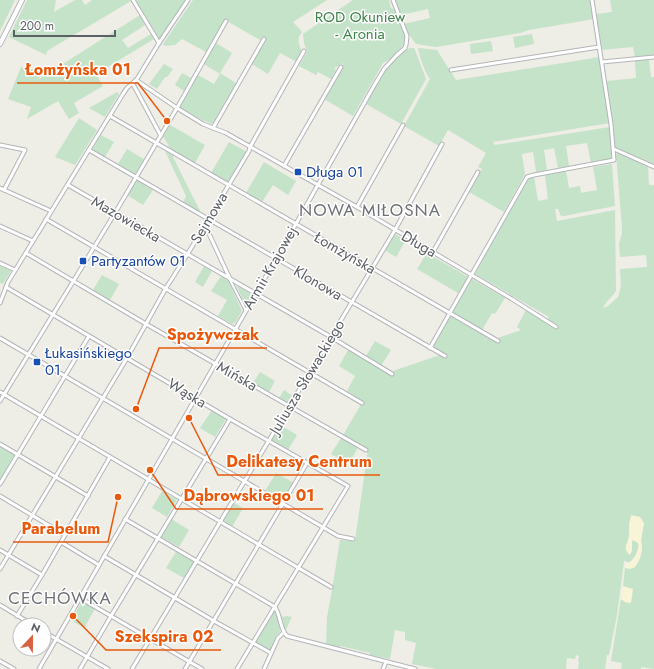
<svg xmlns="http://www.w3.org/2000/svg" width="654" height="669" font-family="Jost,sans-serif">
<rect width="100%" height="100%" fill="#eeede6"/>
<g fill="#c5e3c9">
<path d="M0,0H15L0,31Z"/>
<path d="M27,0H56L54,12L75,0H82L85,5L92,0H130L131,1L47,51L46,55L9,37Z"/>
<path d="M136,0H186L159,39Z"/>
<path d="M193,0H327L293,22L302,32C296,39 299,44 302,52L297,62L280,53L268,74L252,64L265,40L262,38L260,40L225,20L206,52L182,39L175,45L165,46L163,44Z"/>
<path d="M353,0H389L391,8L394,9L396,12L403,31L406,37L404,44L393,57L383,63L353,116L324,99L344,63L334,68L336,70L331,79L318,72L316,75L299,66L307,52L304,43L303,34Z"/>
<path d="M394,0H590L594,19L529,30L520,33L436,47L416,44L408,33L404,24L430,18L428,9L401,15Z"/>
<path d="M610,0H654V56L635,58L633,47L602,50L596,14L612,12Z"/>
<path d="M140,15L145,25L122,40L128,48L151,34L154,39L96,74L103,86L74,103L79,113L69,119L58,101L27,119L31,107L8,99L21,67L41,72L39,79Z"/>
<path d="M532,34L534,44L515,48L513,37Z"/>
<path d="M491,41L493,51L471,54L470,44Z"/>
<path d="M216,43L232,53L220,73L236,83L214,122L211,124L197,117L179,107L198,75L214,84L220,74L204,64Z"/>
<path d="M411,48H414L415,50L426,79L401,124L366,104L383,73L404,51L407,49Z"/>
<path d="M418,48L437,50L456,80L600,57L610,123L493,142L495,145L610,127L612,159L591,163L587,143L566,146L569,166L558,168L554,148L544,150L547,170L536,172L533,152L522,154L525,174L504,212L469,192L482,169L478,167L486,153L448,130L439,146L404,126L430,79C424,71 420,58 418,48Z"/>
<path d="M649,60L651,77H654V166L615,148L608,94L607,81L636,78L635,61Z"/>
<path d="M164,64L173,69L167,77H165L157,89L149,84Z"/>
<path d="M182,73L191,78L184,91L175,85Z"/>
<path d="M117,92L119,94L105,117L89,108Z"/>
<path d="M79,118L97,130L75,165L55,157Z"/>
<path d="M170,125L205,145L195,163L170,148L163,136Z"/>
<path d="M101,135L114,142L105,157L92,150Z"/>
<path d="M229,142L247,152L228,183L211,173Z"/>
<path d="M127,149L144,159L135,174L118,164Z"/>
<path d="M165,151L174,156L173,157L201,213L183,202L186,196Z"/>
<path d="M618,153L648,167L649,185H654V669L641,667V669H621L622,663L611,661L621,599L625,602L631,603L629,589L623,586L625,568H633L638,563L640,558L642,550L641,540L644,523L629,521C629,530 630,538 626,546H632V542L633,540L638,543C640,549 634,560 628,563L626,561H624L617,615L609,655H607L605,669H578L579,662L578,660L579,656L576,655L575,659L567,658L566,669H436L412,664L416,643L405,640V632L395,630L390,659L370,655V653L340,646V648L326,644L327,617L332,590L340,540L355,541L368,449L343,435L363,401L347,391L355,376L339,366L348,350L387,373L443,354L432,347L450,316L492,340L521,330L517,327L526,310L546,322L549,317L475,274L528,178L534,177L538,201L548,199L545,175L566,171L569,188L580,186L581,193L597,190L593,167L612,164L615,206L564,216H561L558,209H555L557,221L615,210L616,291C612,297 606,301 603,308L608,306L618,297L621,286L620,269L647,267L646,255L620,257L619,244L622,233V228L616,154Z"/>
<path d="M264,162L296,181L288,195L273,185L262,202L246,193Z"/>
<path d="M137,180L153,190L143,205L127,195Z"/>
<path d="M395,234L406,240L396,257L385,250Z"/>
<path d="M427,253L468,277L458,293L417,269Z"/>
<path d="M0,266L11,271L3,284L0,283Z"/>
<path d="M204,266L212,271L203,287L195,282Z"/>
<path d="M102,275L119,284L110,300L93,290Z"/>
<path d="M221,276L228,280L242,311L235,323L232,324L218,316L227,300L211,291Z"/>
<path d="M472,279L505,298L495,314L492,313L482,330L452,312Z"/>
<path d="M236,284L250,293L251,296L245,305Z"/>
<path d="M375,341L391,350L381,366L366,356Z"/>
<path d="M260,372L275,381L269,392L253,383Z"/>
<path d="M284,390L293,396L288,403L279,398Z"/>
<path d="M212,410L226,419L215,437L200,428Z"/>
<path d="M280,425L297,435L288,450L271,440Z"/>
<path d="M341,438L358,448L348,464L331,454Z"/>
<path d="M0,446L15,455L0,480Z"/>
<path d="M276,473L294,483L282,501L265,491Z"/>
<path d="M162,491L177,500L167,517L152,508Z"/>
<path d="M234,503L243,508L232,527L223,521Z"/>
<path d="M171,519L189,530L179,547L161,537Z"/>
<path d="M176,552L194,562L184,578L166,568Z"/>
<path d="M84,602L95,609L84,628L71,620L81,603Z"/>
<path d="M275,610L281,628L278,635L277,634L270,651L255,643Z"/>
<path d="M287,616L292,617L285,632L282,617Z"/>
</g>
<g fill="#f7f4d8">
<path d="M631,515L640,517L644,523L641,540L642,550L640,558L635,567L630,569L625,568L627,562L630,563C635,558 638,551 639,544L635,541L632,540V551L630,555C628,553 625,550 626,547C626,544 628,541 629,538C630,530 629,523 631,515Z"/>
<path d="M623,586L633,589L631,603L625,602L621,599Z"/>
</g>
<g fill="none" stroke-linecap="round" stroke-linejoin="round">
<defs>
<path id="pedestrian" d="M230,280L246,311"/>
<g id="minor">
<path d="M133,0L159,43"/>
<path d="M602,62L654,57"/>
<path d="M451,70L599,47"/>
<path d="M136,80L177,108L203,124L226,133L357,207L512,299L556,327"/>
<path d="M133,84L161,136"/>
<path d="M110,116L498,341"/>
<path d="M213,128L264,39"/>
<path d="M0,145L25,150L4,190"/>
<path d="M614,149L654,167"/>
<path d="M89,150L445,356"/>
<path d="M284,166L341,67"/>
<path d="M68,185L331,337L392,374"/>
<path d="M0,188L51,211"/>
<path d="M357,207L403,125"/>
<path d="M46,219L362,403"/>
<path d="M205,225L230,279"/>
<path d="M0,226L33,241"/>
<path d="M433,252L478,172"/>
<path d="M26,253L146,324L366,450"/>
<path d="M0,263L15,270"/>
<path d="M6,287L230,419L348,486L237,669"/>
<path d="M0,303L8,282L123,94L127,88L137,79L159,43L188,0"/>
<path d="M0,338L338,536L353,539"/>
<path d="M430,348L527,177L534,175L614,160L611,124L592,0"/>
<path d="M0,392L331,587"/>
<path d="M0,401L115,213L177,108L226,21"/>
<path d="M0,444L88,496"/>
<path d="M0,484L89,336"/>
<path d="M0,496L65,535"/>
<path d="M125,519L236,584L275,607C281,616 280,630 287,636L415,669"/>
<path d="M61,542L99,565"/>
<path d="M0,550L42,575"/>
<path d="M104,556L214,621L271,653"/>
<path d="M0,569L127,358L166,288L187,255L249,151L250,147L304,51"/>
<path d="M80,598L202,669"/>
<path d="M0,605L33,625"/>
<path d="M17,616L42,575L110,457"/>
<path d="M44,632L108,669"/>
<path d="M0,661L14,669"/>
<path d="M39,669L276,259L375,84L384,69L397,55L405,48L406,45L407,36L393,0"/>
<path d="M80,669L111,616L230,419"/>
<path d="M132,669L395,230L442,144"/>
<path d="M185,669L307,463"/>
<path d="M264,669L278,638L284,632"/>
<path d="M383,669L386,662"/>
</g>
<path id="secondary" d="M0,44L22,0"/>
</defs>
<use href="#pedestrian" stroke="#b3b5b9" stroke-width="4"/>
<use href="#minor" stroke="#b3b5b9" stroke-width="5"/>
<use href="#secondary" stroke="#b4b7bc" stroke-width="6"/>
<use href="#pedestrian" stroke="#fff" stroke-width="2"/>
<use href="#minor" stroke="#fff" stroke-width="3"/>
<use href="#secondary" stroke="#fff" stroke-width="4"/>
</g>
<g fill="#1a4fb4" stroke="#fff" stroke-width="1.5">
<rect x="294" y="168" width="8" height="8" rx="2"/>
<rect x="79" y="257" width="8" height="8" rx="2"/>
<rect x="33" y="358" width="8" height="8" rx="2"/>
</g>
<g text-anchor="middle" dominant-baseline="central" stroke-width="3" stroke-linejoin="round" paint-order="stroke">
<g font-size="15" fill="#3e834a" stroke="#fff">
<text x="360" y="17">ROD Okuniew<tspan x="360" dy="17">- Aronia</tspan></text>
</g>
<g font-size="15" fill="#164399" stroke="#fff" text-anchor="start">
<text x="306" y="172">Długa 01</text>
<text x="91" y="261">Partyzantów 01</text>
<text x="45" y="353">Łukasińskiego<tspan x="45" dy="17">01</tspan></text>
</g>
<g font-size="15" fill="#5d6065" stroke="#fff">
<text transform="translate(209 218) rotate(-59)">Sejmowa</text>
<text transform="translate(126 219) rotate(30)">Mazowiecka</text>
<text transform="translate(419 244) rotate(30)">Długa</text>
<text transform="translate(345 253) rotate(30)">Łomżyńska</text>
<text transform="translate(270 268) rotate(-60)">Armii Krajowej</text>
<text transform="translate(318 283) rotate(30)">Klonowa</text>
<text transform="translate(237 376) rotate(30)">Mińska</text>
<text transform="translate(307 377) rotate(-59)">Juliusza Słowackiego</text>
<text transform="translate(187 393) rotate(31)">Wąska</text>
</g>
<g font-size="17" letter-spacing="1" fill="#6e7176" stroke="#fff">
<text x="370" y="210">NOWA MIŁOSNA</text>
<text x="60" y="598">CECHÓWKA</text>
</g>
</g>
<path fill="none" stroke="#e8590c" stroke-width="1.5" d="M167 121L138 83H17M136 409L159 348H267M189 418L218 475H380M150 470L176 509H323M118 497L108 542H13M73 616L106 650H221"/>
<g fill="#e8590c" stroke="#fff" stroke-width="1.5">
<circle cx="167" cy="121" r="4"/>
<circle cx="136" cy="409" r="4"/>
<circle cx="189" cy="418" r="4"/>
<circle cx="150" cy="470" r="4"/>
<circle cx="118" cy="497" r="4"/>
<circle cx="73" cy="616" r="4"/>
</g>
<g font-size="16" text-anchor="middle" font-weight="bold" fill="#e8590c" stroke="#fff" stroke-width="3" stroke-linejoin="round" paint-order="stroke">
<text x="78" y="75">Łomżyńska 01</text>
<text x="213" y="340">Spożywczak</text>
<text x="299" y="467">Delikatesy Centrum</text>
<text x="249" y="501">Dąbrowskiego 01</text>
<text x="61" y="534">Parabelum</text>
<text x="164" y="642">Szekspira 02</text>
</g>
<g transform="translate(32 637) rotate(22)"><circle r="19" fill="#ffffff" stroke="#bebfc1"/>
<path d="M0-3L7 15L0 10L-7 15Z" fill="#d86141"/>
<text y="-6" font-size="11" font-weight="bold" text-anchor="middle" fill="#5d6065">N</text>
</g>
<path d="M14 30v6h101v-6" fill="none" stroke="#5d6065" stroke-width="2"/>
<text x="20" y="30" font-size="12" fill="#5d6065" stroke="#ffffff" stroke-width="3" paint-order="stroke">200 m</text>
</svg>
